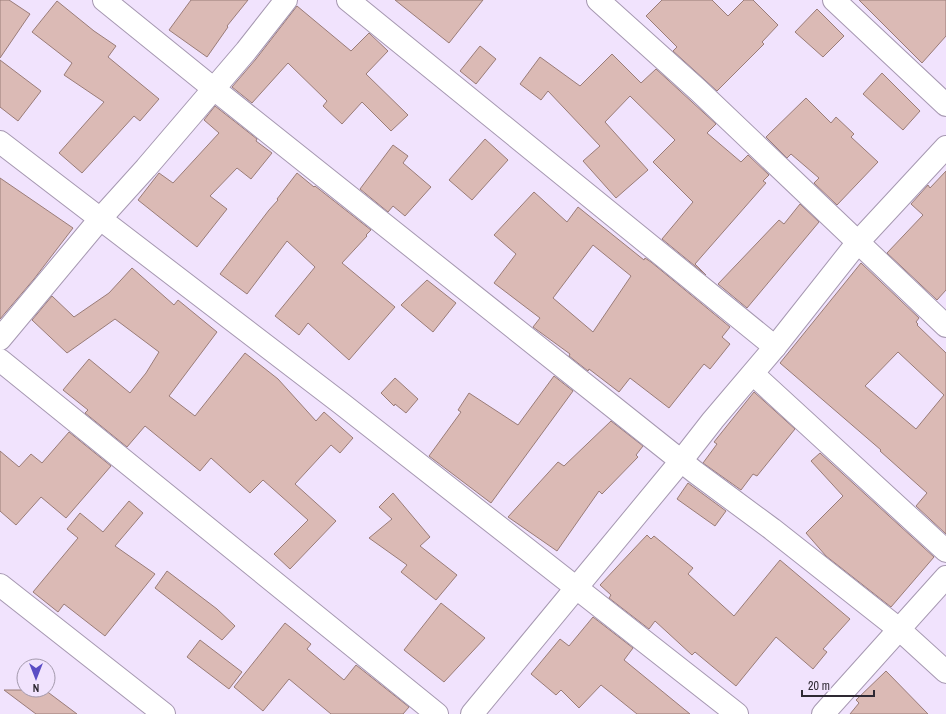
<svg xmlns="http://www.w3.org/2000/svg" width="946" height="714" font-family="'Archivo Narrow',sans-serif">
<rect width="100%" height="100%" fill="#f1e3fd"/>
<g fill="#dbbab5" stroke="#9a7c78" fill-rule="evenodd">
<path d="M0,0H9L30,14L0,58Z"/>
<path d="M191,0H248L227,26L228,27L207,57L169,30Z"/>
<path d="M395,0H483L449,43Z"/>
<path d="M662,0H712L728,16L744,0H753L778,25L762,42L764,44L717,91L673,51L677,47L646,16Z"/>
<path d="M859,0H946V36L922,63Z"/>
<path d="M57,1L94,31L116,46L108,57L159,99L140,121L134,116L82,173L59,153L104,102L64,75L72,63L32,32Z"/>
<path d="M297,6L351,51L369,33L388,51L366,74L408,115L391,131L362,102L342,124L323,106L327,101L288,63L252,103L232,87L256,59Z"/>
<path d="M817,9L844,36L823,57L795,32Z"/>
<path d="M480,46L496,59L476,84L460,71Z"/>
<path d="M612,54L641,83L656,69L716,124L707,133L741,162L748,155L769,175L763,181L766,183L695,264L706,275L662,239L693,202L653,162L675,140L630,96L605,122L648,170L616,198L583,161L600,146L548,91L541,100L520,84L540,57L580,86Z"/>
<path d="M0,60L41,91L18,121L0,107Z"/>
<path d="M882,73L920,111L903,130L863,94Z"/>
<path d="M806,98L831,123L836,117L854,134L851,137L878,162L837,205L814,183L819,178L791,154L787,158L766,137Z"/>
<path d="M215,106L257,139L256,141L272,153L251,179L237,168L210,196L227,209L197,247L138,200L159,173L173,183L219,133L204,120Z"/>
<path d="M485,139L508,160L472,200L449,180Z"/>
<path d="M393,145L408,156L403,163L431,187L405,216L393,206L388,212L360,189Z"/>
<path d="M946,171V290L937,300L887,253L923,215L911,204L928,185L930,188Z"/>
<path d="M297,173L314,187L315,186L371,230L366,235L367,236L342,263L395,307L349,360L308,323L299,335L275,316L315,267L287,241L247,294L220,274L269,210L278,200L277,199Z"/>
<path d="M0,178L73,228L34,279L0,319Z"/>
<path d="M534,192L567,222L578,207L644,260L645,258L651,262L730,327L722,337L730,344L710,369L704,364L669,408L630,378L619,392L589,369L588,371L569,356L570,354L533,327L540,318L494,283L516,254L494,235ZM593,245L631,276L593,332L553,298Z"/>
<path d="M800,204L819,222L747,308L718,284L779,220L784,224Z"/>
<path d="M861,263L919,318L916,322L918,324L917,325L946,353V534L916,506L927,493L880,451L881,450L780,363ZM898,352L944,395L916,429L865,386Z"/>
<path d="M132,268L174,305L178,300L217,332L169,396L195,416L245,353L278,379L316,421L324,412L353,438L340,453L331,445L295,484L336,521L290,569L274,554L308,520L263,480L250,493L211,458L200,471L145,426L127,447L85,413L88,410L63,390L89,359L130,393L146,373L159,352L115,319L67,353L32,320L52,296L74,317L109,293Z"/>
<path d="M427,280L456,303L433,332L401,305Z"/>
<path d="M554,376L573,391L491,503L429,456L461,412L458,410L469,393L518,425Z"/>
<path d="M395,378L418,399L406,413L395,404L394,406L381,393Z"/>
<path d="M754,392L795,429L757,476L753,474L741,490L703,463L717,444L714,442Z"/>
<path d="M611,421L643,446L636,455L638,457L602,494L599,491L557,551L508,517L558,462L564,466Z"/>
<path d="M69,432L111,466L66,518L41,497L16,525L0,511V451L19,467L31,454L42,463Z"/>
<path d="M820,453L934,557L891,607L826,556L806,533L843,496L811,461Z"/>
<path d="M688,483L726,511L715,526L677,499Z"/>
<path d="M393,493L430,537L420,546L457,575L436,600L401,572L407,565L369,538L392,519L379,507Z"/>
<path d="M129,501L143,513L115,546L155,574L105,636L64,604L58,612L33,592L78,538L67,529L80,513L103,532Z"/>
<path d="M647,535L651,539L654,536L693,568L688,574L734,616L780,560L850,619L823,649L827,652L813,669L776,637L736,686L695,652L692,655L655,621L649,629L609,598L611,595L600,585Z"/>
<path d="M167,571L217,609L235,626L222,640L155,588Z"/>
<path d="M441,603L485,638L444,682L404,650Z"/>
<path d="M593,617L633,648L624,660L690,714H637L601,685L579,708L561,690L556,695L531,674L560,639L569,646Z"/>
<path d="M285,623L311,644L307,649L344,680L356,665L409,707L403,714H331L289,679L263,711L234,687Z"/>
<path d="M200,640L242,672L229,689L187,657Z"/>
<path d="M886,671L928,714H850L859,703L856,700Z"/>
<path d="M4,690H45L77,714H36Z"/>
</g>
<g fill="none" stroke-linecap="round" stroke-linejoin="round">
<defs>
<g id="minor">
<path d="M104,0L214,89L695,472L772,529L900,630L946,672"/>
<path d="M348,0L775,347"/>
<path d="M598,0L698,90L946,326"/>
<path d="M834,0L946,105"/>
<path d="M0,142L342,404L737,714"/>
<path d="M0,339L100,219L146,168L246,51L286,0"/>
<path d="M0,360L437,714"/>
<path d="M753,374L946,551"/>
<path d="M0,585L164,714"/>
<path d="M472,714L681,461L713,420L775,347L858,242L946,147"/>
<path d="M823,714L946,577"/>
</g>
</defs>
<use href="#minor" stroke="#a698b1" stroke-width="24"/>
<use href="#minor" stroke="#fff" stroke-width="22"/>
</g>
<g transform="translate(36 678) rotate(180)"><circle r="19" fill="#f1e3fd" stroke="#a399ac"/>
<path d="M0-3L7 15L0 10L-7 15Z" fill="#5b4dc5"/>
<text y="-6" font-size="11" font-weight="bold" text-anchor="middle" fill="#2e2933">N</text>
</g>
<path d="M802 690v6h72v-6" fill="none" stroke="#2e2933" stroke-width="2"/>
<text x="808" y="690" font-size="12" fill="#2e2933" stroke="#f1e3fd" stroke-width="3" paint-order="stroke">20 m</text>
</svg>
